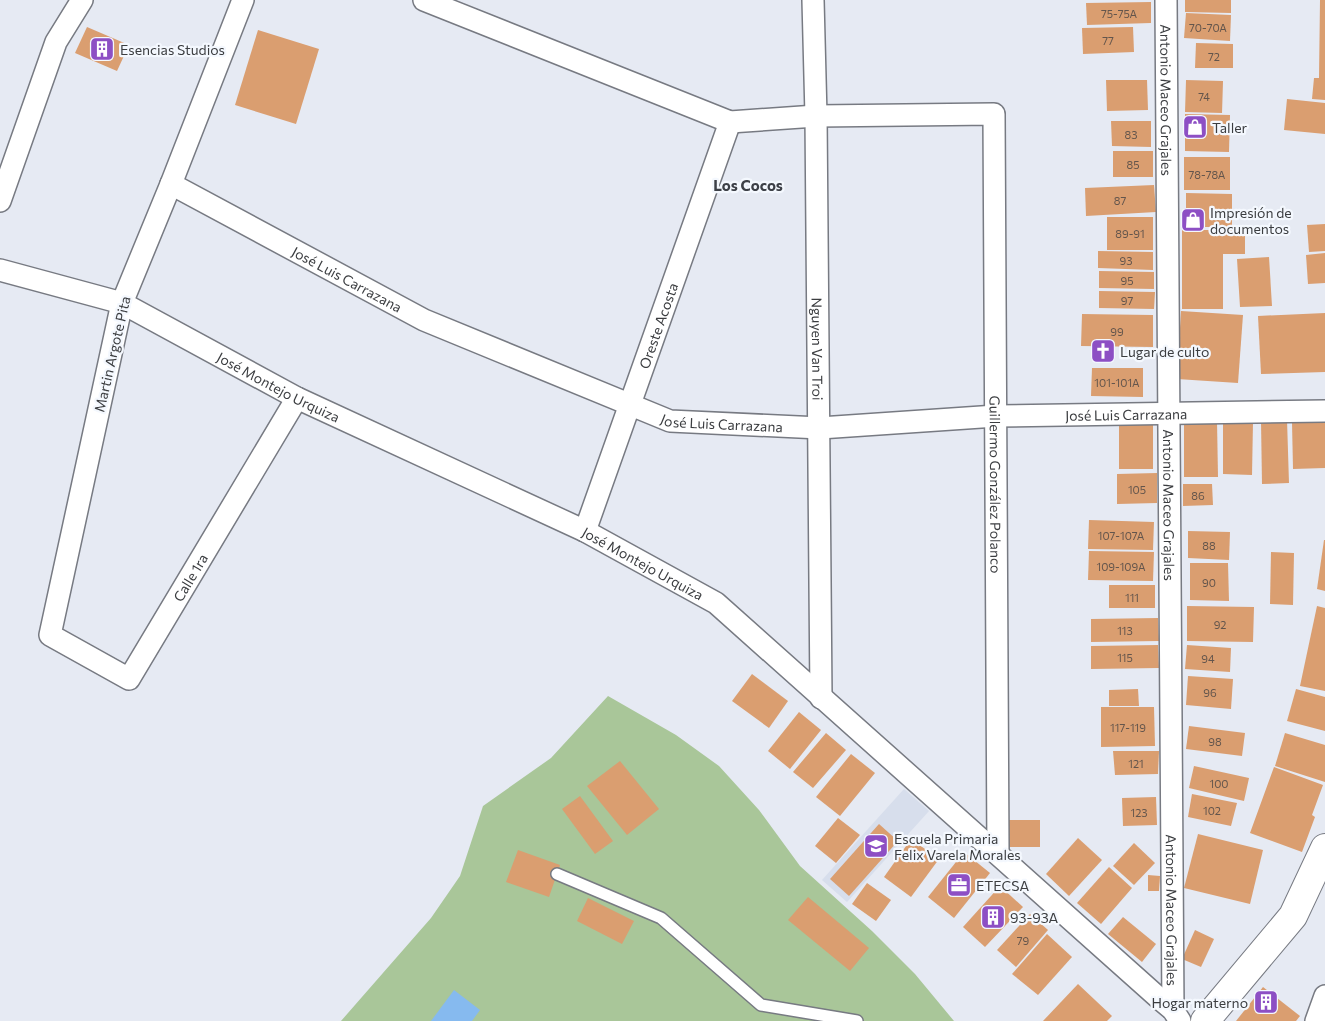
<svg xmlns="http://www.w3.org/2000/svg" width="1325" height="1021" font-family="Commissioner,sans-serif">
<rect width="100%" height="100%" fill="#e6eaf3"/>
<path fill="#d7deec" d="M904,789L929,811L847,902L822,880Z"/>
<path fill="#a9c699" d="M608,696L676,735L719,766L759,810L800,866L872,931L915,974L954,1021H341L431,918L460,876L483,806L551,758Z"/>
<path fill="#86baef" d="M454,990L480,1010L472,1021H431Z"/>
<g fill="#da9e70">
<path d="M1185,0H1231V13L1185,12Z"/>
<path d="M1320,0H1325V100L1312,99L1314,78H1319Z"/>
<path d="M1151,2V23L1087,25L1086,3Z"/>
<path d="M1186,13L1231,15L1230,41L1184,38Z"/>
<path d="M87,27L129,45L117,71L75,53Z"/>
<path d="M1133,27L1134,52L1083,54L1082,28Z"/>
<path d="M258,30L319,49L296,124L235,105Z"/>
<path d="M1196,43L1233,44V68H1195Z"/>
<path d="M1106,80H1147L1148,110L1107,111Z"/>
<path d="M1186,80L1223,81L1222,113L1185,112Z"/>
<path d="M1287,99L1325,103V134L1284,130Z"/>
<path d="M1185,114L1230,115L1229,152L1185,151Z"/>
<path d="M1111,121H1151V147L1112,146Z"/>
<rect x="1113" y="151" width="40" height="26"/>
<rect x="1184" y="157" width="46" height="33"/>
<path d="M1154,185L1156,212L1086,216L1085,188Z"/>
<path d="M1186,193L1232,194V227H1186Z"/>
<rect x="1107" y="217" width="46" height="33"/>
<path d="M1325,224V251L1309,252L1307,225Z"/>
<path d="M1182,230H1245V254H1223V309H1182Z"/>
<path d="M1098,251L1153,252V270L1098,268Z"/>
<path d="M1325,253V283L1308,284L1306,255Z"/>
<path d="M1269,257L1272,306L1240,307L1237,259Z"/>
<path d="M1099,271L1154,272V289L1099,288Z"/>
<path d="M1099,291L1155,292L1154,309L1099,308Z"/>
<path d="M1181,311L1243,315L1238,383L1177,379Z"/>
<path d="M1325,313V372L1261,374L1258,316Z"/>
<path d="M1082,314L1153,315V347L1081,346Z"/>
<path d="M1092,368H1143V397L1091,396Z"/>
<path d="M1287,420L1289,483L1262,484L1261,421Z"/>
<path d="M1184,421H1217L1218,477H1184Z"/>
<path d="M1223,421L1253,422L1252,475L1223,474Z"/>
<rect x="1119" y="422" width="34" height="47"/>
<path d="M1292,422H1325V468L1293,469Z"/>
<path d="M1157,473V503L1117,504V474Z"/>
<path d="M1183,484H1212L1213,505L1183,506Z"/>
<path d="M1089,520L1154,522L1153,550L1088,549Z"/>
<path d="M1188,531L1230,532L1229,560L1188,558Z"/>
<path d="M1324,540H1325V591L1317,589Z"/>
<path d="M1089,551L1154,552L1153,581L1088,580Z"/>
<path d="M1271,552L1294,553L1293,605L1270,604Z"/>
<path d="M1190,563H1228L1229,601L1190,600Z"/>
<rect x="1109" y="585" width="46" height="23"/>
<path d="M1187,606L1254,607L1253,642L1187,641Z"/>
<path d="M1317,606L1325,608V691L1300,686Z"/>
<path d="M1158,618L1159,641L1091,642V619Z"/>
<path d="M1158,645L1159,668L1091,669V646Z"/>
<path d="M1187,645L1231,648L1230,672L1185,669Z"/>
<path d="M752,674L788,701L769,728L732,701Z"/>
<path d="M1188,676L1233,679L1231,709L1186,705Z"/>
<path d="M1138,689L1139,706H1109V690Z"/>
<path d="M1296,689L1325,697V731L1287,721Z"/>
<path d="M1101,707H1154L1155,746L1101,747Z"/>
<path d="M799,712L821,730L790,769L768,751Z"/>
<path d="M1189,726L1245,733L1242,756L1186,749Z"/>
<path d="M826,733L846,750L813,788L793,772Z"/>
<path d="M1285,733L1325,745V782L1275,766Z"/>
<path d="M1113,751H1159L1158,774L1115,775Z"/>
<path d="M851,754L875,773L840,816L816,797Z"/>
<path d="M620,761L659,809L627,835L587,786Z"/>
<path d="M1194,766L1249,778L1244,801L1189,788Z"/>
<path d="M1274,767L1323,785L1312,815L1315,817L1302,852L1250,833Z"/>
<path d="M1192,794L1237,803L1231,826L1188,817Z"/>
<path d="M580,796L613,841L595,854L562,809Z"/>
<path d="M1156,797L1157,825L1123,826L1122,798Z"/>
<path d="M838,818L860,835L836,863L815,846Z"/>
<rect x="1006" y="820" width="34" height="27"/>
<path d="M879,824L898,841L849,896L830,879Z"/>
<path d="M1198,834L1263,850L1250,904L1184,888Z"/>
<path d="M1078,838L1102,860L1069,896L1046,874Z"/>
<path d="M911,839L939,859L911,897L884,877Z"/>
<path d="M1134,843L1155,863L1134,885L1113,866Z"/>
<path d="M518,850L560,865L549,897L506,882Z"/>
<path d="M964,852L990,873L954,918L928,897Z"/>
<path d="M1109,867L1132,888L1101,924L1077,903Z"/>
<path d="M1148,875L1160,876L1159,891H1148Z"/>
<path d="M867,883L891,900L876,921L852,904Z"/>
<path d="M1000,886L1023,907L985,947L963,927Z"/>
<path d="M808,897L869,948L850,971L788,920Z"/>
<path d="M588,898L634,921L622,944L577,921Z"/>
<path d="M1030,914L1048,930L1016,967L997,950Z"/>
<path d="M1123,917L1156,944L1142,962L1108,934Z"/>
<path d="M1195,930L1214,939L1201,967L1182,959Z"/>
<path d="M1047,934L1072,957L1038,995L1012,974Z"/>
<path d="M1078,984L1112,1016L1107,1021H1043Z"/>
<path d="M1263,987L1300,1016L1296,1021H1236Z"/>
</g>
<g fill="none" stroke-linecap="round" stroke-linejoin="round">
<defs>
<path id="lane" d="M557,874L661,918L761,1005L857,1021"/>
<g id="street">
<path id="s1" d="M243,0L171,184L122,303L50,635L129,679L297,398"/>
<path id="s2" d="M424,0L730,122L816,116L994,114L998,853"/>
<path id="s3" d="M813,0L816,116L821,698"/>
<path id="s4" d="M1166,0L1173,1010"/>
<path id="s5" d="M171,184L424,320L670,421L820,428L996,416L1325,411"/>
<path d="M0,201L56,42L82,0"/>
<path id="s6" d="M0,270L122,303L297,398L585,531L716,603L1161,1000L1173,1010L1180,1021"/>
<path id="s7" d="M585,531L730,122"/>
<path d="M1316,1021L1325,996"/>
</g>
<path id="secondary" d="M1205,1021L1293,916L1325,848"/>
</defs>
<use href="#lane" stroke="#777a82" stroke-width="14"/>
<use href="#street" stroke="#777a82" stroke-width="24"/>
<use href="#secondary" stroke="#777a82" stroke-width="30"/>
<use href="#lane" stroke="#fff" stroke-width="11"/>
<use href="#street" stroke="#fff" stroke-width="21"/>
<use href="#secondary" stroke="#fff" stroke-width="28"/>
</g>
<defs>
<symbol id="building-square" viewBox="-11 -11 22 22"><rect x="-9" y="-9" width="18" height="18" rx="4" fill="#8d4fc4" stroke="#f4f8fe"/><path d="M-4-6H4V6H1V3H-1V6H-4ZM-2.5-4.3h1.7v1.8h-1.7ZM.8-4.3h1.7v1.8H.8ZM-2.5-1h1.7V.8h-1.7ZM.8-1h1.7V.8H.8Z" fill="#fff"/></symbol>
<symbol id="shop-square" viewBox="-11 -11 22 22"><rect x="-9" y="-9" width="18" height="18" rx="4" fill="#8d4fc4" stroke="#f4f8fe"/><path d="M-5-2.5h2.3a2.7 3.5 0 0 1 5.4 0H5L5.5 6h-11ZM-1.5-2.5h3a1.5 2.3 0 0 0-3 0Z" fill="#fff"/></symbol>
<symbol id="church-square" viewBox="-11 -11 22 22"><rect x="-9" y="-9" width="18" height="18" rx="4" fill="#8d4fc4" stroke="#f4f8fe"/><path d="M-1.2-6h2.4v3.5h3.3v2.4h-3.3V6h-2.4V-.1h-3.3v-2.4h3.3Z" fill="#fff"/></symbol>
<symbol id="school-square" viewBox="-11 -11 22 22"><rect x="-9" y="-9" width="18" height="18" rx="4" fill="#8d4fc4" stroke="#f4f8fe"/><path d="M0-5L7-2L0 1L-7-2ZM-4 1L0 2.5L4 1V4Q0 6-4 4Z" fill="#fff"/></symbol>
<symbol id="office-square" viewBox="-11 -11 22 22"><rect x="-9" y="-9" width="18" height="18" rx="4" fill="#8d4fc4" stroke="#f4f8fe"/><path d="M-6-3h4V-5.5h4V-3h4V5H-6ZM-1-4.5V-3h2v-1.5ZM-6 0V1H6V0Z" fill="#fff"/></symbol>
</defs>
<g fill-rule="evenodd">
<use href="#building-square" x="88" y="35" width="28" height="28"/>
<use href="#shop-square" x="1181" y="113" width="28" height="28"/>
<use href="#shop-square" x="1179" y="206" width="28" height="28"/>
<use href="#church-square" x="1089" y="337" width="28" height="28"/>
<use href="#school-square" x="862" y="832" width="28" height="28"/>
<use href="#office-square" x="945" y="871" width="28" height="28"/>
<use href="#building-square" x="979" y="903" width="28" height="28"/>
<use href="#building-square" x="1252" y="988" width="28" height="28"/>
</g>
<g text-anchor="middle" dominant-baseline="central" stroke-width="4.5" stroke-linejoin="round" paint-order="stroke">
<g font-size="11" fill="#63554c">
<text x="1119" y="13">75-75A</text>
<text x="1208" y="27">70-70A</text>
<text x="1108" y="40">77</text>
<text x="1214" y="56">72</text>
<text x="1204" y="96">74</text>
<text x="1131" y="134">83</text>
<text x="1133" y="164">85</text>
<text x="1207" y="174">78-78A</text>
<text x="1120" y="200">87</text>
<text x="1130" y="233">89-91</text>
<text x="1126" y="260">93</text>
<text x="1127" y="280">95</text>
<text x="1127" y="300">97</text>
<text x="1117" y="331">99</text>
<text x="1117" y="382">101-101A</text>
<text x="1137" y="489">105</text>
<text x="1198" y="495">86</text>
<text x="1121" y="535">107-107A</text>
<text x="1209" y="545">88</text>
<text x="1121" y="566">109-109A</text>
<text x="1209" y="582">90</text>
<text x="1132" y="597">111</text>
<text x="1220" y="624">92</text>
<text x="1125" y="630">113</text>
<text x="1125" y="657">115</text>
<text x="1208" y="658">94</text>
<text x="1210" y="692">96</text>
<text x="1128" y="727">117-119</text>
<text x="1215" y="741">98</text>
<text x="1136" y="763">121</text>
<text x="1219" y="783">100</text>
<text x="1212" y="810">102</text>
<text x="1139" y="812">123</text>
<text x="1023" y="940">79</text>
</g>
<g font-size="14" fill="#3b3d40" stroke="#f4f8fe" text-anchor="start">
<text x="120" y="49">Esencias Studios</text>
<text x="1212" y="127">Taller</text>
<text x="1210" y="212">Impresión de<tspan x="1210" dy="16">documentos</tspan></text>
<text x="1120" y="351">Lugar de culto</text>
<text x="894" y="838">Escuela Primaria<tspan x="894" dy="16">Felix Varela Morales</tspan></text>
<text x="976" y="885">ETECSA</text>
<text x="1010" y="917">93-93A</text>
<text x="1248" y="1002" text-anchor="end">Hogar materno</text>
</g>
<g font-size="14" fill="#3b3d40" stroke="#f4f8fe">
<text stroke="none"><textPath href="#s4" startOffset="100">Antonio Maceo Grajales</textPath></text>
<text stroke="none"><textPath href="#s5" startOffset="200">José Luis Carrazana</textPath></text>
<text stroke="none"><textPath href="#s7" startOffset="218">Oreste Acosta</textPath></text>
<text stroke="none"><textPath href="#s3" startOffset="349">Nguyen Van Troi</textPath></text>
<text transform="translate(112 354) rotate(-77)">Martin Argote Pita</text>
<text stroke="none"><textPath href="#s6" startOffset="304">José Montejo Urquiza</textPath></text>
<text stroke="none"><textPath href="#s5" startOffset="1010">José Luis Carrazana</textPath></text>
<text stroke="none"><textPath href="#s5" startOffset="605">José Luis Carrazana</textPath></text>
<text stroke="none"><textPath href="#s2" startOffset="964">Guillermo González Polanco</textPath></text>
<text stroke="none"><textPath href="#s4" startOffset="505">Antonio Maceo Grajales</textPath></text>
<text stroke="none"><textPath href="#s6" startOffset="709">José Montejo Urquiza</textPath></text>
<text stroke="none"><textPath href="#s1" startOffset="875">Calle 1ra</textPath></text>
<text stroke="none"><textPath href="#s4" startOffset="910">Antonio Maceo Grajales</textPath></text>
</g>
<g font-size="15" font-weight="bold" fill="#3d4047" stroke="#f4f8fe">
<text x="748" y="185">Los Cocos</text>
</g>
</g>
</svg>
